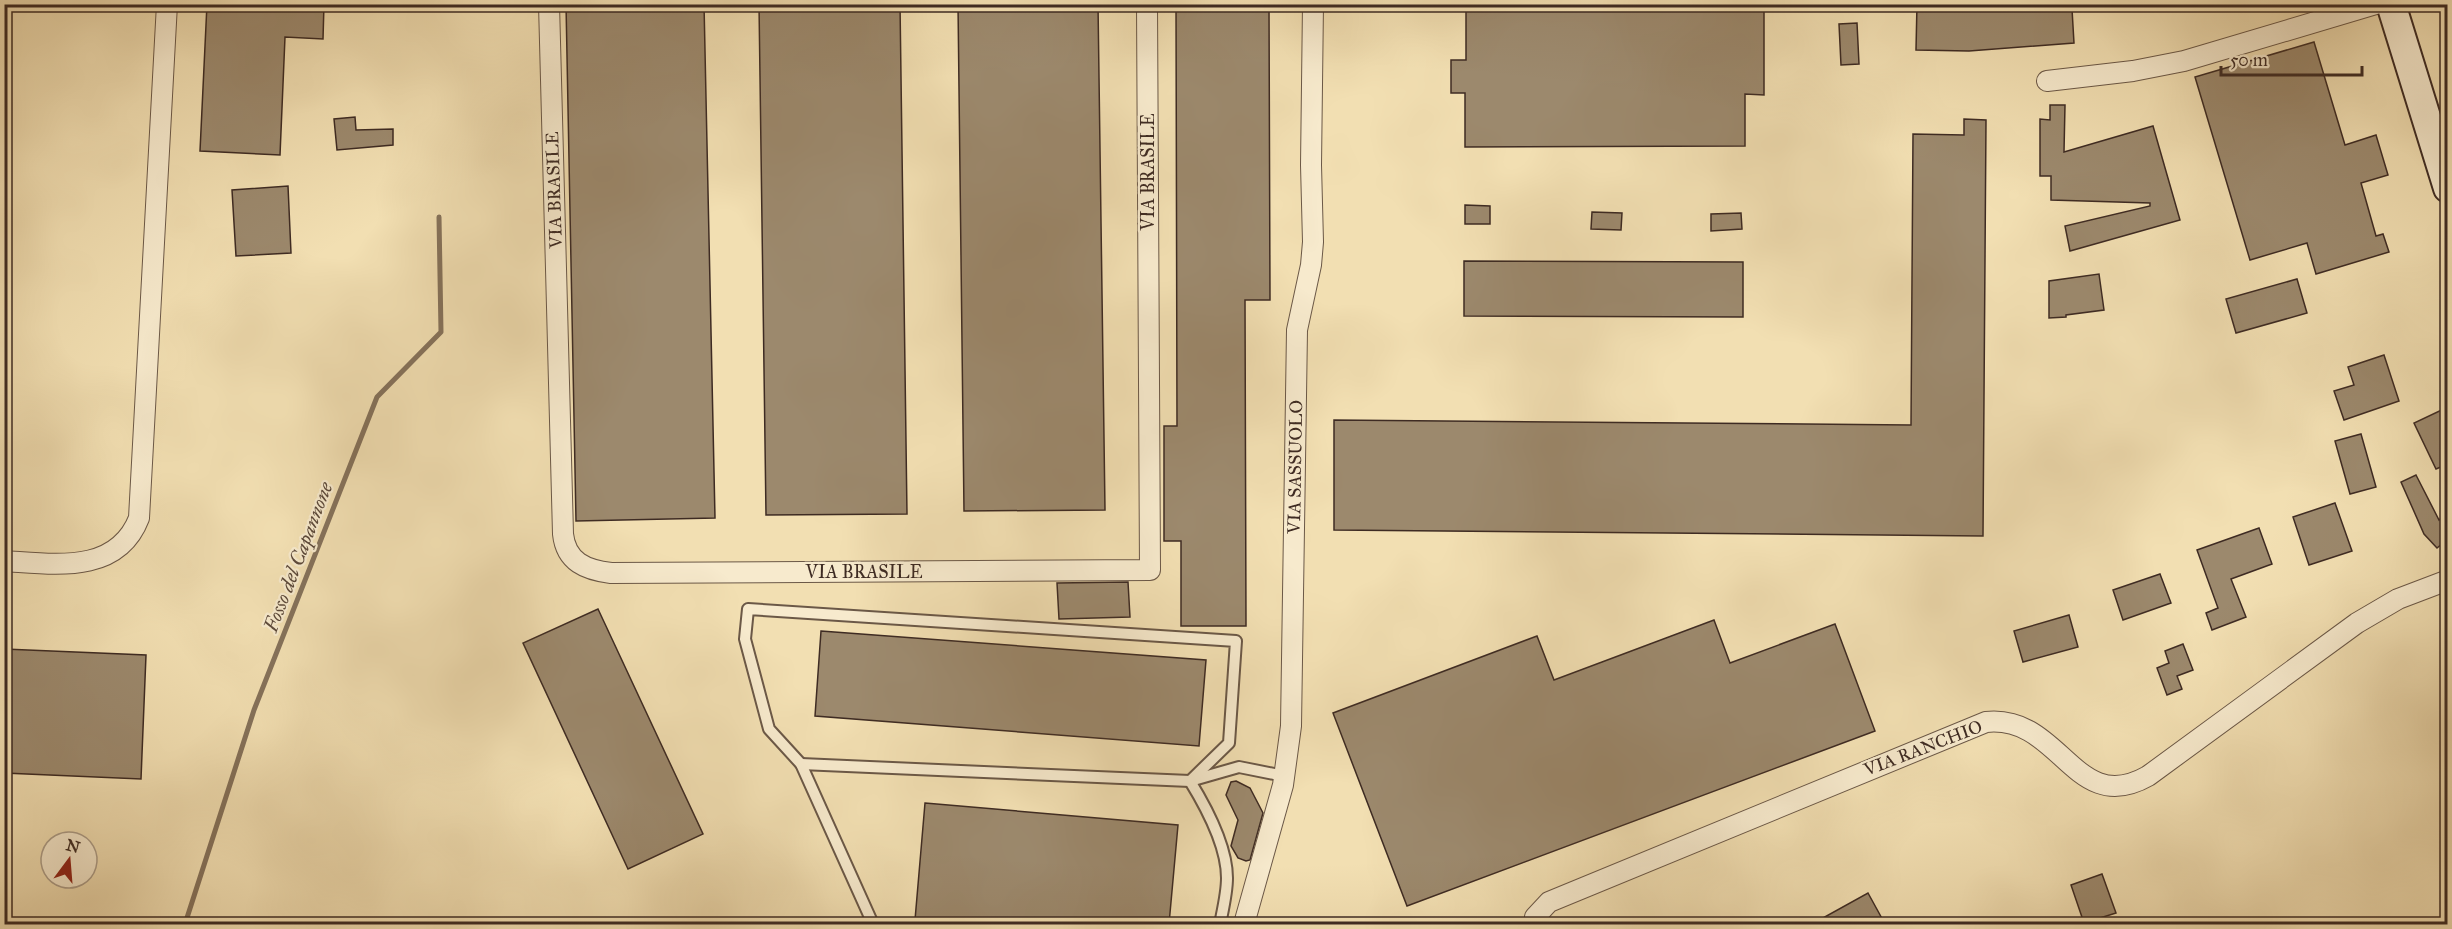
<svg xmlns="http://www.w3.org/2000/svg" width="2452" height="929" font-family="'IM FELL Great Primer',serif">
<rect width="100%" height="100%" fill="#f2dfb2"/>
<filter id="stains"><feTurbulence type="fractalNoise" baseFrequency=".00333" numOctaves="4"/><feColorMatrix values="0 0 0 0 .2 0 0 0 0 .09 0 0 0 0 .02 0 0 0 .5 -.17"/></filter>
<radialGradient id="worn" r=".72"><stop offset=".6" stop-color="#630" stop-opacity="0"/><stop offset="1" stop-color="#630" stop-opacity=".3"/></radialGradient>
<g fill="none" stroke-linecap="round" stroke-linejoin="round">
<path stroke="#85725b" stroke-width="5" d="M185,924L254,710L377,397L441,332L439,217"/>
</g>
<g fill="#9c896d" stroke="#3e2b23" stroke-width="1.5">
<path d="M207,4H324L323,39L285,37L280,155L200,151Z"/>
<path d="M566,4H704L715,518L576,521Z"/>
<path d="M759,4H900L907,514L766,515Z"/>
<path d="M958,4H1098L1105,510L964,511Z"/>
<path d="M1176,4H1269L1270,300H1245L1246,626H1181V541H1164V426H1177Z"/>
<path d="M1466,4H1764V95L1745,94V146L1465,147V93H1451V60H1466Z"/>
<path d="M1917,4H2040V11L2072,9L2074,43L1969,51L1916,50Z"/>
<path d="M1857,23L1859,64L1841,65L1839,24Z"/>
<path d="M2314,42L2345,145L2376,135L2388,175L2361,183L2376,236L2383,234L2389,252L2316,274L2307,243L2250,260L2195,77Z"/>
<path d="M2050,105H2065L2064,152L2153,126L2180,220L2070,251L2065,226L2150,206V203L2051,200V176H2040V119L2050,120Z"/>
<path d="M355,117L356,130L393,129V145L337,150L334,119Z"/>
<path d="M1964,119L1986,120L1983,536L1334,530V420L1911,425L1913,134L1964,135Z"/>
<path d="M288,186L291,253L236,256L232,190Z"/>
<path d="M1465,205L1490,206V224H1465Z"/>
<path d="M1592,212L1622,213L1621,230L1591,229Z"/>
<path d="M1741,213L1742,229L1711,231V214Z"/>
<path d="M1464,261L1743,262V317L1464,316Z"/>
<path d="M2099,274L2104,310L2066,315V317L2049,318V281Z"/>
<path d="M2297,279L2307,313L2236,333L2226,299Z"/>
<path d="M2384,355L2399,401L2344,420L2334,391L2354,385L2348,367Z"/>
<path d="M2448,407V464L2436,469L2414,423Z"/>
<path d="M2361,434L2376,487L2350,494L2335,441Z"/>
<path d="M2416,475L2439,520L2448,512V539L2437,548L2424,534L2401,482Z"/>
<path d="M2335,503L2352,551L2309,565L2293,517Z"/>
<path d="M2259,528L2272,564L2231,579L2246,617L2212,630L2206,613L2218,608L2197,550Z"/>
<path d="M2160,574L2171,603L2123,620L2113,590Z"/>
<path d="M1128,582L1130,617L1059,619L1057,583Z"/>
<path d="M598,609L703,834L628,869L523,643Z"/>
<path d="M2069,615L2078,647L2023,662L2014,631Z"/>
<path d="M1714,620L1730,663L1835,624L1875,731L1407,906L1333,713L1537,636L1554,680Z"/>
<path d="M821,631L1206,660L1199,746L815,716Z"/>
<path d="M2183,644L2193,670L2177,676L2182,689L2167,695L2157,668L2169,663L2165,651Z"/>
<path d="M4,649L146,655L141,779L4,773Z"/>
<path d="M1236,781L1250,788L1263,813L1250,860L1246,861L1238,858L1231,846L1238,820L1226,795L1231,782Z"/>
<path d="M925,803L1178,825L1169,924H969L915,920Z"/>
<path d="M2102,874L2116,913L2084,923L2071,885Z"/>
<path d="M1868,893L1885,924H1812Z"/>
</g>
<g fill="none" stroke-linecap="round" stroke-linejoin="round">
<defs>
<g id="lane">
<path d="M801,764L1190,781L1239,767L1284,776"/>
<path d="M1190,781C1206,807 1227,847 1227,878C1227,893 1223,909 1220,924"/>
<path d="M873,924L801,764L769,729L745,639L748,609L1236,641L1229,743L1190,781"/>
</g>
<g id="street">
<path d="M549,4L563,534C566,562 586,570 611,573L1150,570L1147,4"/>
<path d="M2047,81L2133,71L2184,61L2376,4"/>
<path d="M4,561C54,564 117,575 139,518L167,4"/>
<path d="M1244,924L1283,785L1291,726L1297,330L1311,265L1313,242L1311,165L1313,4"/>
<path d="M1534,924L1535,917L1549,902L1986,722C2061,714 2074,818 2148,776L2357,623L2398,599L2448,580"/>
</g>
<path id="secondary" d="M2391,4L2448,188"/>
</defs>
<use href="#lane" stroke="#6b5847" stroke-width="14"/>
<use href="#street" stroke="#6b5847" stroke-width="22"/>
<use href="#secondary" stroke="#3e2b23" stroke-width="32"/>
<use href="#lane" stroke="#f7eacd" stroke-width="10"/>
<use href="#street" stroke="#f7eacd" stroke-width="20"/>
<use href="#secondary" stroke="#f7eacd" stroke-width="28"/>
</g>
<g text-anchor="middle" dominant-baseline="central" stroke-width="4.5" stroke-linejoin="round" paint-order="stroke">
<g font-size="18" fill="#3e2b23" stroke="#f7eacd">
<text transform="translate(1148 172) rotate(-90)">VIA BRASILE</text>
<text transform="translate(554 190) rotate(-92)">VIA BRASILE</text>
<text transform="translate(1295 467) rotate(-89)">VIA SASSUOLO</text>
<text x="864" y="572">VIA BRASILE</text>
<text transform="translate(1923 748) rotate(-21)">VIA RANCHIO</text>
</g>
<g font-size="20" font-style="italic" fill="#5c493a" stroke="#f7eacd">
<text transform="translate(298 557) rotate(-69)">Fosso del Capannone</text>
</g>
</g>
<rect width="2452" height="929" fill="none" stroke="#f2dfb2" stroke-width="24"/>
<rect x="6" y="6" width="2440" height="917" fill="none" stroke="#3e2b23" stroke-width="3"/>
<rect x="12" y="12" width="2428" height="905" fill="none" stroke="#3e2b23" stroke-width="1.5"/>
<g transform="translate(69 860) rotate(16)"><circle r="28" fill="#f7eacd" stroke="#ad9e89" stroke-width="1.5"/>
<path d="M0-4.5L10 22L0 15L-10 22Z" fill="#8f2418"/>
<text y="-9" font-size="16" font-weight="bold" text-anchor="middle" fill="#3e2b23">N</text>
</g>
<path d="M2221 66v9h141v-9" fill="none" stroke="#3e2b23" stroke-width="3"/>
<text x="2230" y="66" font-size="18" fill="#3e2b23" stroke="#f7eacd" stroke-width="4.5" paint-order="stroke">50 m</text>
<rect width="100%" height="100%" filter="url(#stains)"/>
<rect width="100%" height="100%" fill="url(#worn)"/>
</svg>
